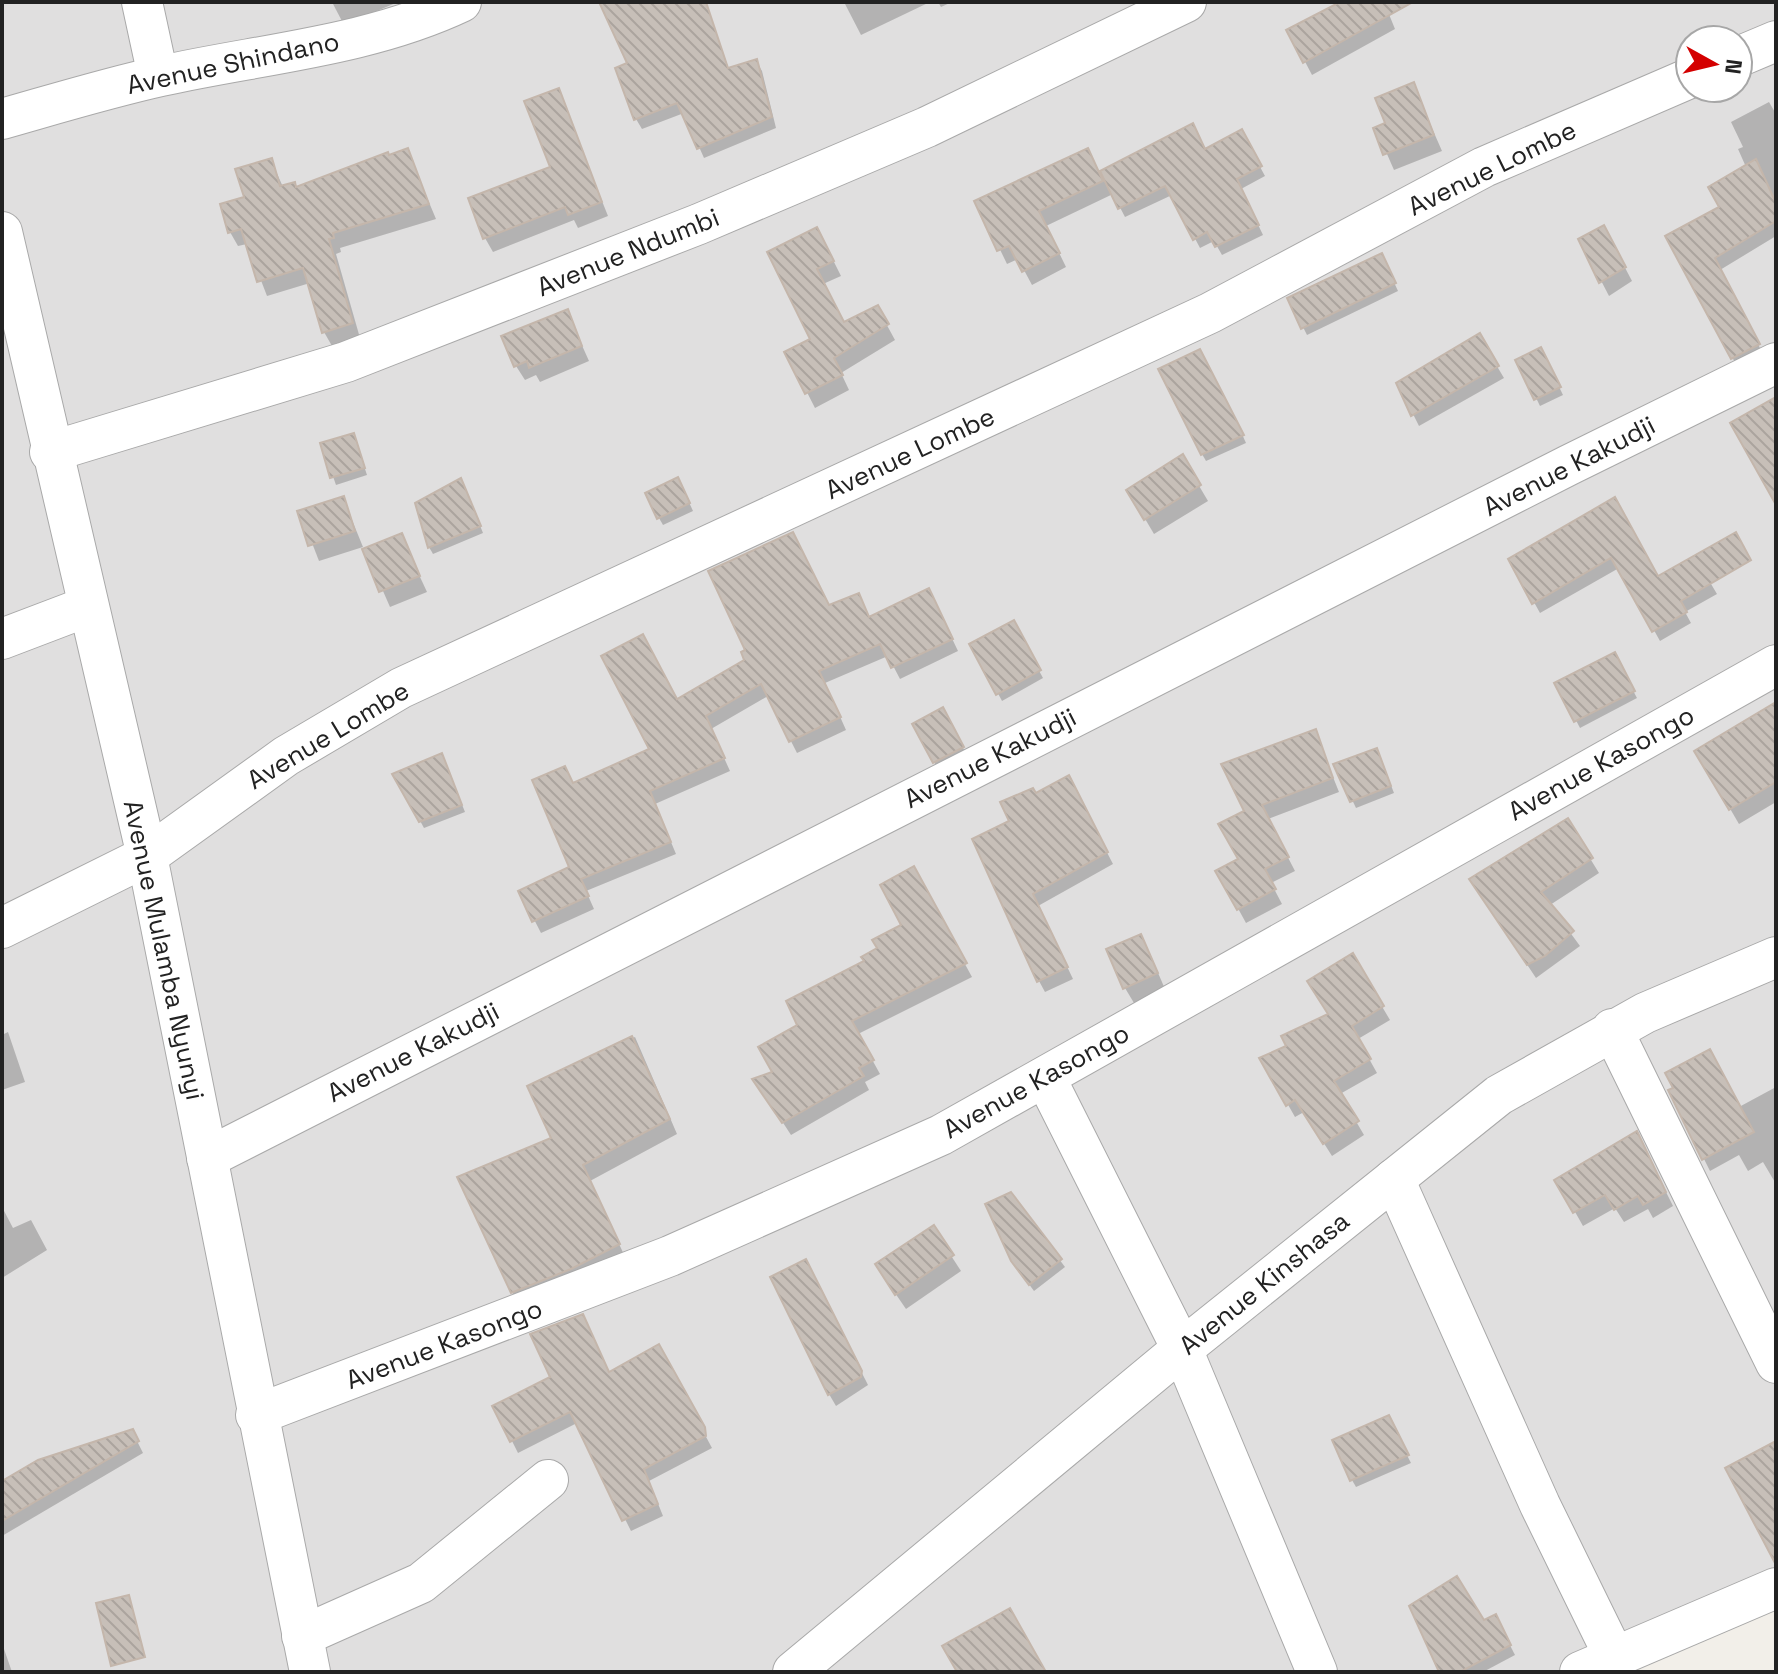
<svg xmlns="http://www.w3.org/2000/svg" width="1778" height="1674" font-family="'Space Grotesk',sans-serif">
<defs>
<pattern id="building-back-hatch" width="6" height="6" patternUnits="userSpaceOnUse" patternTransform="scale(2)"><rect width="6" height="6" fill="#c7bfb8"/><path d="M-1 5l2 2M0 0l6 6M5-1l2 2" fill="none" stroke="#aba49e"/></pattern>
</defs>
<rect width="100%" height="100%" fill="#f2efe9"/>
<path fill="#e0dfdf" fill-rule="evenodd" d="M2,2H1776V1607L1621,1672H2ZM1690,40H1738V88H1690Z"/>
<g fill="#0003">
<path d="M332,2H398L344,25Z"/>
<path d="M601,2H705L729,70L756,61L762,71L776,128L704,158L684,113L642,129L636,119L630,64Z"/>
<path d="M844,2H930L861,35Z"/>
<path d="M938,2H952L941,7Z"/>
<path d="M1344,2H1384L1395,29L1312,75L1289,31Z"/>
<path d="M1413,85L1442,151L1394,170L1376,129L1388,124Z"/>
<path d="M558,91L608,216L578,228L574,220L493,252L485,238L552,168Z"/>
<path d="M1769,102L1776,114V236L1720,270L1764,356L1739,370L1668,237L1722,208L1746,167L1738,149L1743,147L1731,122Z"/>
<path d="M1192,125L1205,151L1241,132L1265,176L1241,189L1263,235L1222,255L1214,241L1200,248L1172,195L1125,217L1113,194L1046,226L1066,267L1032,285L1018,259L1007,264L977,202L1099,174Z"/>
<path d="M407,150L436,219L340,248L341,252L336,254L360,338L332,346L324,332L310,283L267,296L247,244L238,246L230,232L271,160L283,187L297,189Z"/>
<path d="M1580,240L1611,241L1632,281L1609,296Z"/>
<path d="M825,244L841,276L823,284L844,324L877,307L895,340L841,373L849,390L815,408L787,353L813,340L770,253Z"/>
<path d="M1385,263L1398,291L1307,335L1289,299Z"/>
<path d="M567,312L589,361L540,382L536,375L525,380L516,366Z"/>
<path d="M1479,336L1504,378L1419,426L1398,384Z"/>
<path d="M1544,356L1563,395L1540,406L1518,361Z"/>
<path d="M1233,414L1246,443L1206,461L1202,454Z"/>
<path d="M354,436L367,475L336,485L322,445Z"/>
<path d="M1182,457L1208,501L1154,534L1128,490Z"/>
<path d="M682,487L693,511L663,525L659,518Z"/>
<path d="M465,488L483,533L433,554L429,547Z"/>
<path d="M343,498L363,547L319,561L300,512Z"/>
<path d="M1614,499L1657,579L1695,557L1717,594L1685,612L1691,623L1660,641L1619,568L1540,613L1510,559Z"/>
<path d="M401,536L427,592L390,607L365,550Z"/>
<path d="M935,603L958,651L900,679L888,656L825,683L846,730L797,753L768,696L711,729L730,771L655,804L676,854L586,891L594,909L541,933L520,892L572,868L573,785L652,750L677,702L829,607L869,619Z"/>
<path d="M1013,623L1043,678L1002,701L972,644Z"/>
<path d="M1614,655L1637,698L1580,728L1557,684Z"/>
<path d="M1776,705V802L1739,824L1697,752Z"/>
<path d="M951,725L971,763L943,777L934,762Z"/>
<path d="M1315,732L1339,792L1268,819L1295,871L1271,883L1282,904L1246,923L1218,872L1240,859L1247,811Z"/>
<path d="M1380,757L1394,793L1356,808L1336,766Z"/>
<path d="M445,762L465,812L424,828L395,775Z"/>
<path d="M1074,789L1113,864L1038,906L1073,979L1045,992L1039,981L1011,822L1036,795Z"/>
<path d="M1567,821L1599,873L1550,905L1580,946L1536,978L1480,894Z"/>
<path d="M913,869L972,977L858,1034L880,1074L865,1082L869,1090L791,1135L763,1092L800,1026L904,926Z"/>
<path d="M1149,952L1165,989L1134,1003L1125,988Z"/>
<path d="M1352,956L1390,1020L1358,1039L1377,1073L1340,1094L1364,1135L1332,1156L1304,1112L1295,1117L1262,1059L1289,1046L1330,1015Z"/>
<path d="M8,1032L25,1082L2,1090V1035Z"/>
<path d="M635,1037L677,1134L590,1181L626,1259L521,1306L512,1292L554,1139L529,1087Z"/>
<path d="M1776,1087V1184L1763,1162L1748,1171L1739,1155L1710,1171L1670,1091L1739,1107Z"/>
<path d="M1644,1148L1673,1206L1653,1218L1648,1209L1624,1222L1615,1208L1583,1226L1557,1180Z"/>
<path d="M1010,1194L1065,1267L1034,1291L1017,1268Z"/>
<path d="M2,1207L13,1228L31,1220L47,1250L2,1278Z"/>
<path d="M933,1228L961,1271L906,1309L886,1280Z"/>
<path d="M814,1278L868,1385L836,1406L829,1394Z"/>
<path d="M658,1347L712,1448L649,1481L663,1516L631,1531L577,1423L518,1453L495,1407L553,1378L609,1374Z"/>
<path d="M1388,1418L1411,1463L1356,1487L1352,1480Z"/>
<path d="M132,1431L143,1453L2,1536V1483Z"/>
<path d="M1483,1622L1500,1626L1515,1655L1483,1672H1441Z"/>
<path d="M2,1647L4,1649L12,1672H2Z"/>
</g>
<g fill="url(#building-back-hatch)" stroke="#c4b6ab" stroke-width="2">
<path d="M599,2H706L728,68L757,59L772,117L697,149L677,103L634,120L615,68L627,63Z"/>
<path d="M1340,2H1413L1303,63L1286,30Z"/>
<path d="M1414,82L1434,135L1383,155L1373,128L1385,123L1375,98Z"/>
<path d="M559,88L602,202L568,215L565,207L483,239L468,198L550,167L524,101Z"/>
<path d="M1193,123L1205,149L1242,129L1262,166L1237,179L1259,225L1215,247L1207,232L1193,240L1165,186L1118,209L1100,171Z"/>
<path d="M408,148L429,204L333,233L334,238L329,239L353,323L322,333L303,268L257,282L241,229L228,233L220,204L244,197L235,169L272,158L280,186L295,182L296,187L388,152L389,155Z"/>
<path d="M1088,148L1103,181L1039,211L1060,253L1022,272L1009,246L997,251L974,201Z"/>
<path d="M1756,159L1776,203V221L1715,258L1760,344L1731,359L1665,236L1719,207L1708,187Z"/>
<path d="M1604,225L1626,267L1599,283L1578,239Z"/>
<path d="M817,227L834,261L817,269L844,322L878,305L889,324L834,358L843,375L805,394L784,352L810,339L767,252Z"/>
<path d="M1382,253L1396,283L1301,329L1287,298Z"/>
<path d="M568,309L582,346L529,368L527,361L514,367L501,336Z"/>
<path d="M1480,333L1499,366L1411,416L1396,383Z"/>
<path d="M1541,347L1561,387L1534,400L1515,360Z"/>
<path d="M1200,349L1244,435L1201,455L1158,369Z"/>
<path d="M1776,397V505L1730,423Z"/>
<path d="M354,433L365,468L330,478L320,443Z"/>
<path d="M1183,454L1201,485L1144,520L1126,490Z"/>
<path d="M678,477L690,503L657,519L645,493Z"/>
<path d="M461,478L481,526L428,548L415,503Z"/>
<path d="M344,496L355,531L308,546L297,511Z"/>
<path d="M1615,497L1658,576L1736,532L1751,560L1681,601L1687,612L1652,632L1611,558L1532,604L1508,559Z"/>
<path d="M793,532L829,605L859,593L869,617L929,588L953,639L891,668L880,644L819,671L841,717L789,742L761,684L706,716L725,758L650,791L671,842L581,879L589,896L532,922L518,891L569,867L532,780L565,766L573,783L649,749L601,656L643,634L677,699L744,660L741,652L745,650L708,571Z"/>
<path d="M402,533L420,576L379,592L362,549Z"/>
<path d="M1014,620L1041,670L996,695L969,644Z"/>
<path d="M1615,652L1635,691L1574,722L1554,683Z"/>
<path d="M1776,702V782L1729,810L1694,751Z"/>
<path d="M943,707L964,747L933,763L912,724Z"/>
<path d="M1316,729L1333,778L1262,805L1289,857L1265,869L1276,889L1237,910L1215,871L1238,859L1218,824L1244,811L1221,764Z"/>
<path d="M1377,748L1391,786L1350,802L1333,764Z"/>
<path d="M442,753L462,805L419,822L392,774Z"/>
<path d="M1069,775L1108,852L1033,894L1068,967L1037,982L972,839L1009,821L1000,802L1033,788L1036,793Z"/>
<path d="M1568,818L1593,858L1541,892L1574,931L1545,956L1527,965L1469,879Z"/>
<path d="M914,866L967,963L852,1021L874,1060L859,1068L864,1076L782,1123L752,1079L772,1072L758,1047L797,1025L786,1001L864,961L861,957L877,948L872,940L901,925L880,885Z"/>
<path d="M1141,934L1158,973L1123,989L1106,949Z"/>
<path d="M1353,953L1384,1006L1352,1026L1371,1059L1334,1081L1359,1121L1323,1144L1295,1100L1286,1106L1259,1058L1286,1046L1281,1036L1328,1014L1307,981Z"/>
<path d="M632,1036L670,1119L583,1165L620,1244L571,1269L511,1293L457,1177L551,1138L527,1086Z"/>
<path d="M1710,1049L1754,1132L1702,1160L1668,1090L1673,1088L1665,1073Z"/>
<path d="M1637,1131L1666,1192L1643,1205L1638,1196L1614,1210L1605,1195L1573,1213L1554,1180Z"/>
<path d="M1011,1192L1062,1259L1029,1285L1011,1261L985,1204Z"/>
<path d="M934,1225L954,1255L895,1295L875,1264Z"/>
<path d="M806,1259L862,1371L861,1377L828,1395L770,1277Z"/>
<path d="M583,1314L609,1372L659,1344L705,1427L706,1436L644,1469L658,1504L622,1521L570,1412L510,1442L492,1406L550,1377L530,1334Z"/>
<path d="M1389,1415L1409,1455L1350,1481L1332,1440Z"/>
<path d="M133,1429L139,1441L2,1521V1481L38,1460Z"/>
<path d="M1776,1441V1565L1725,1468Z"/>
<path d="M1457,1576L1484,1620L1496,1614L1511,1645L1460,1672H1439L1409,1606Z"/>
<path d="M129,1595L145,1657L111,1666L96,1603Z"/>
<path d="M1010,1608L1046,1672H957L942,1646Z"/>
</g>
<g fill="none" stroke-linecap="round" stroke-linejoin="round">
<defs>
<g id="street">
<path d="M142,2L158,76"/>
<path d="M1738,57L1776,41"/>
<path d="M2,119C55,104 107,88 161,76C260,54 368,46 461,2"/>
<path d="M2,232L147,856L310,1672"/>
<path d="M50,452L346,362L699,224L927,127L1186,2"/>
<path d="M2,639L86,607"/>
<path d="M2,928L147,856L286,756L401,688L1210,313L1484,167L1690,78"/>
<path d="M1612,1029L1776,1363"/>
<path d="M1045,1077L1182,1349L1317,1672"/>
<path d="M207,1158L1569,465L1776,363"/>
<path d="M1394,1179L1540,1505L1615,1658"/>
<path d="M256,1415L670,1256L941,1135L1776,665"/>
<path d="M302,1636L421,1583L548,1480"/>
<path d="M793,1672L1182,1349L1499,1095L1645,1013L1776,957"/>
<path d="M1580,1672L1776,1588"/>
</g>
</defs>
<use href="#street" stroke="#a9a9a9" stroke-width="42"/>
<use href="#street" stroke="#fff" stroke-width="40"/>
</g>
<g text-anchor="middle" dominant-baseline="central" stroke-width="7" stroke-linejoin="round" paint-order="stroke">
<g font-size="26" fill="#222" stroke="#fff">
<text transform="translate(233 63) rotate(-12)">Avenue Shindano</text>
<text transform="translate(1492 168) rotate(-26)">Avenue Lombe</text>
<text transform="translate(628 252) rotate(-22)">Avenue Ndumbi</text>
<text transform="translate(910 453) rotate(-25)">Avenue Lombe</text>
<text transform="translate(1569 466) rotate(-27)">Avenue Kakudji</text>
<text transform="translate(328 735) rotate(-31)">Avenue Lombe</text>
<text transform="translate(990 758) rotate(-27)">Avenue Kakudji</text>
<text transform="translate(1601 763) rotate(-29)">Avenue Kasongo</text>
<text transform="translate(164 950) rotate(78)">Avenue Mulamba Nyunyi</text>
<text transform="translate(413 1052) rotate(-27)">Avenue Kakudji</text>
<text transform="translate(1036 1081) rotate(-29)">Avenue Kasongo</text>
<text transform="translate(1264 1283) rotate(-39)">Avenue Kinshasa</text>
<text transform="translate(444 1344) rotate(-21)">Avenue Kasongo</text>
</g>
</g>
<rect width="1778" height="1674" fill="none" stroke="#222222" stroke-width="8"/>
<g transform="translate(1714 64) rotate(98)"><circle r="38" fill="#ffffff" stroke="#a7a7a7" stroke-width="2"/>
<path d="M0-6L14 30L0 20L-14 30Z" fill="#d40000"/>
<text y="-12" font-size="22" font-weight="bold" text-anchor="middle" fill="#222222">N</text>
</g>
</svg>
